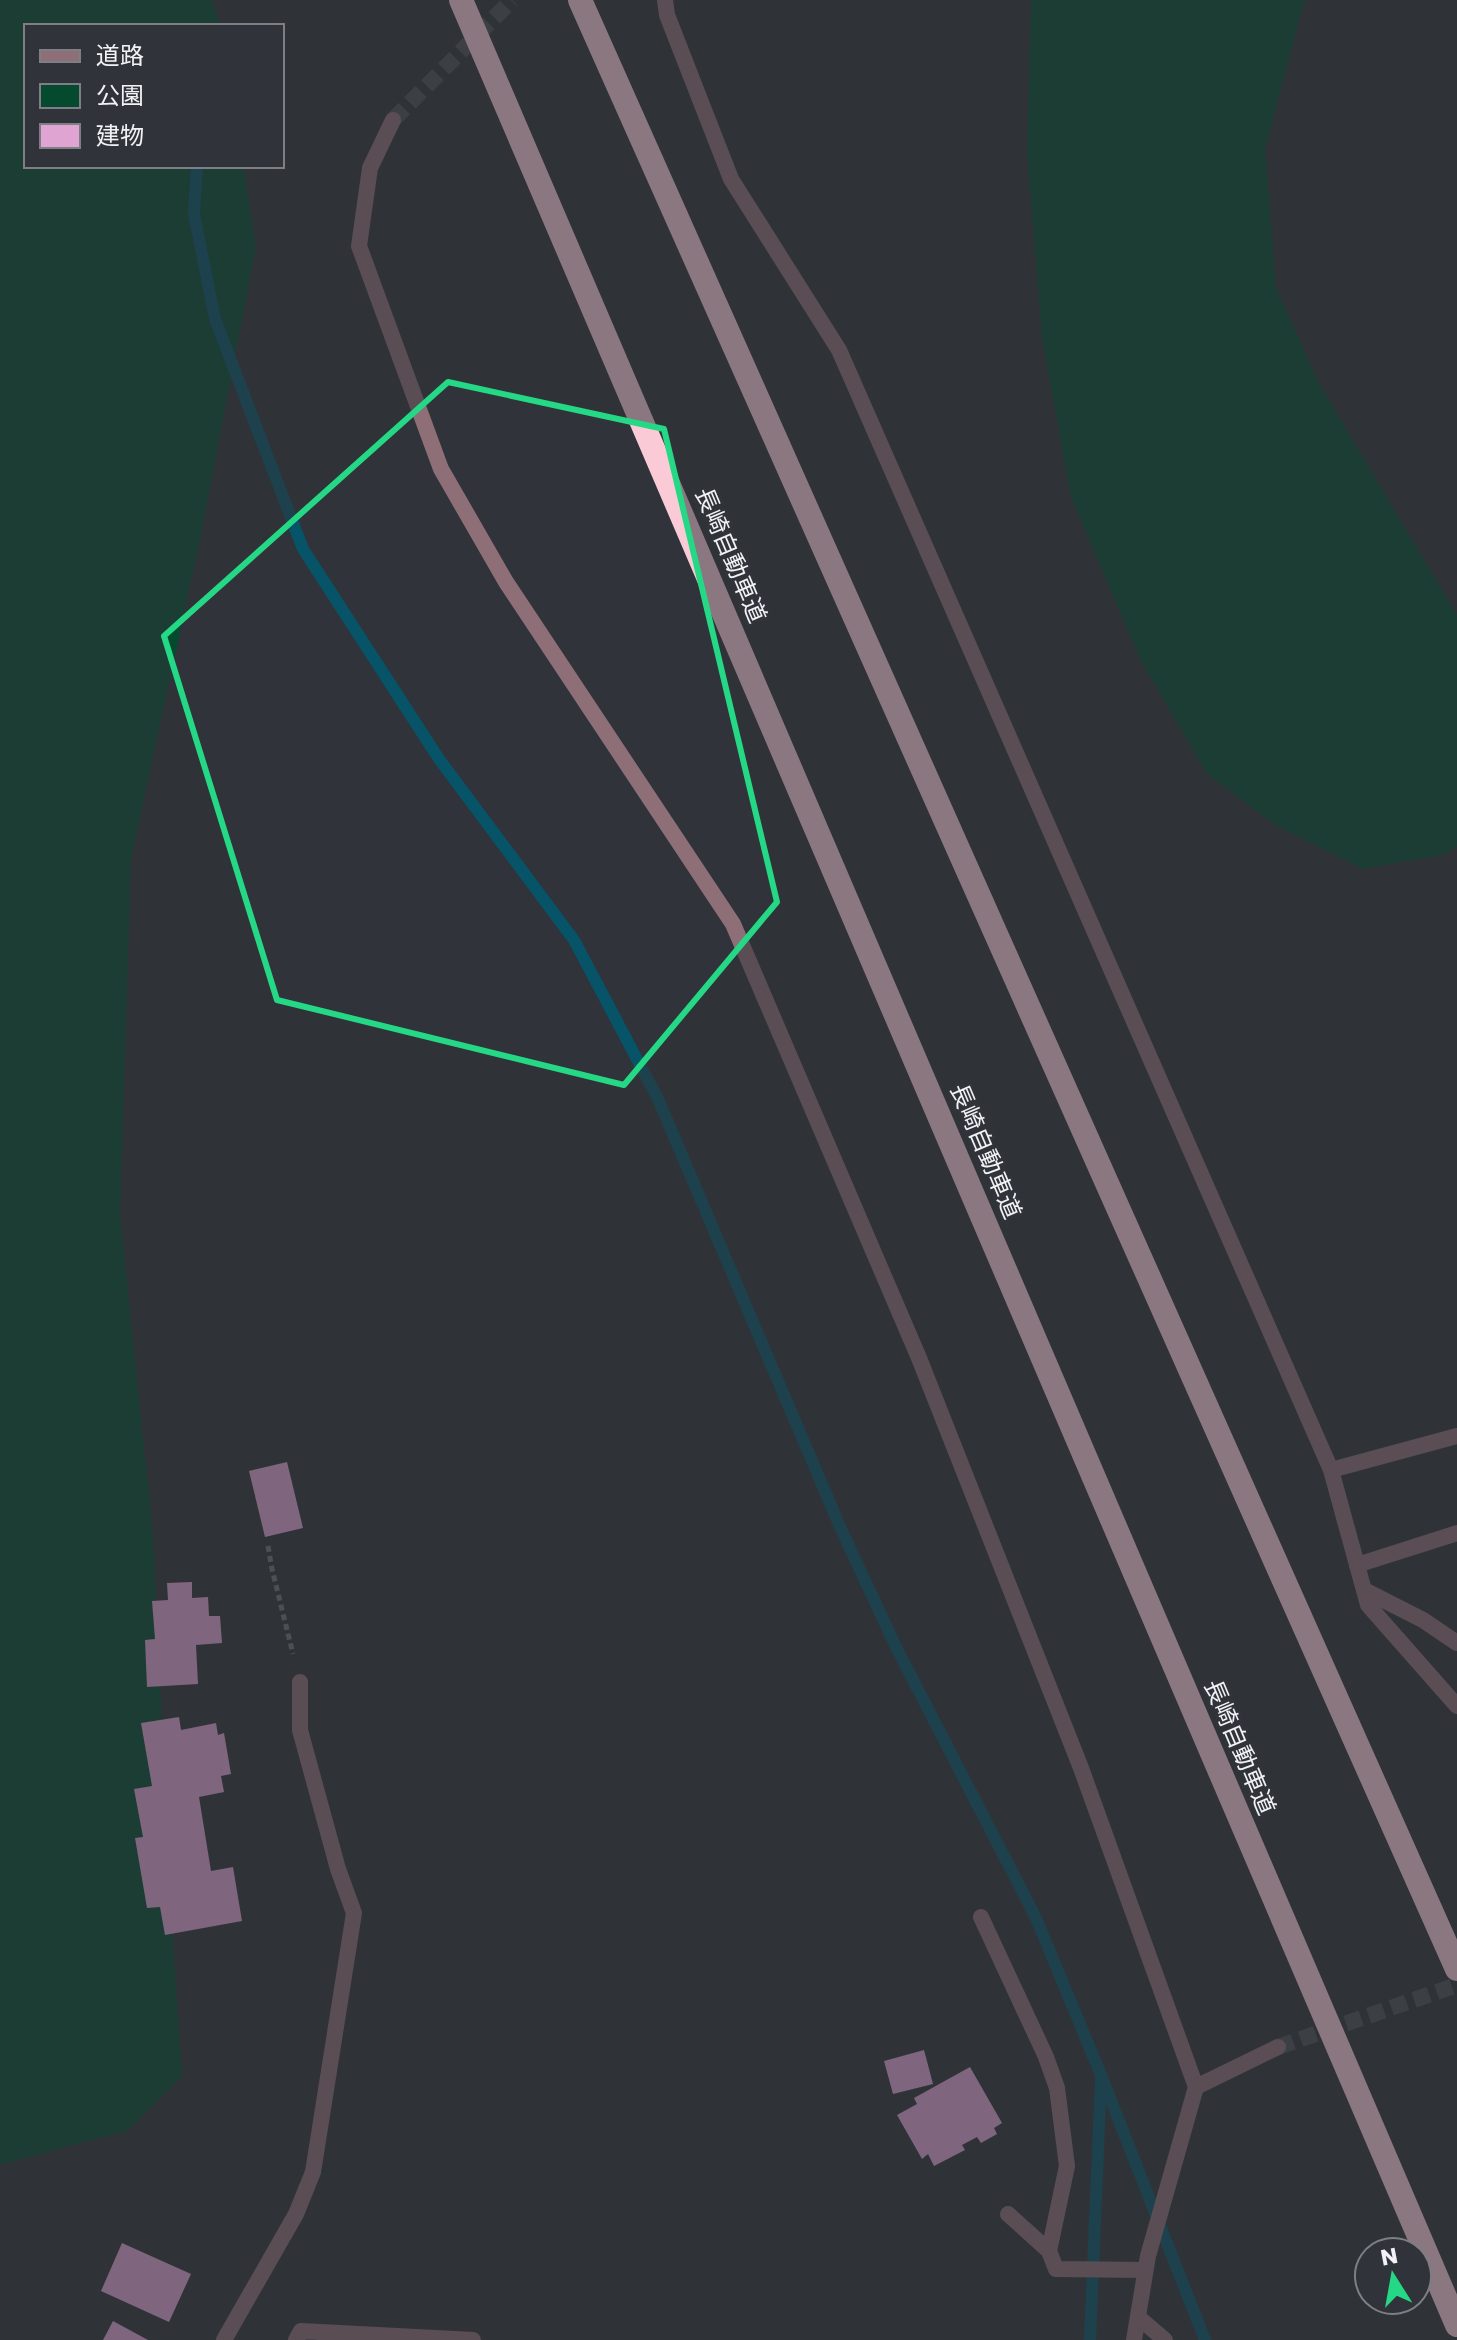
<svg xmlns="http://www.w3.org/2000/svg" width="1457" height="2340" font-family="Poppins,'Noto Sans JP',sans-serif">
<rect width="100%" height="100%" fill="#303339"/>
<g fill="#054a2f">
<path d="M0,0H212L220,26H26V166H243L256,246L200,539L131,859L120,1214L153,1535L171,1910L182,2076L128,2130L0,2165Z"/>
<path d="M1031,0H1307L1303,5L1265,149L1276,288L1320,385L1457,615V846L1446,854L1363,869L1277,826L1207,774L1141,661L1071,497L1042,338L1027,151Z"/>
</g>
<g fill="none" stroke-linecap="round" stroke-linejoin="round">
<g stroke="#075367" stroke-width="12">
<path d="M197,166L194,214L215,319L303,549L439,759L574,940L658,1099L841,1529L896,1647L1036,1918L1101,2075L1205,2340"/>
<path d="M1090,2340L1101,2079"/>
</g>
</g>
<g fill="#dfa4d2">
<path d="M287,1462L303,1528L265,1537L249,1471Z"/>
<path d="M192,1582V1598L208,1597L209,1616H220L222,1643L196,1645L198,1684L147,1687L145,1640L155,1639L152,1601L168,1600L167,1583Z"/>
<path d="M179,1717L181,1730L216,1723L218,1735L224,1733L231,1774L221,1776L224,1792L199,1797L211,1871L233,1867L242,1921L165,1935L160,1907L147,1908L135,1838L143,1837L134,1789L152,1786L141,1723Z"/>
<path d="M924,2050L933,2084L893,2094L884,2061Z"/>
<path d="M970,2067L1002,2123L994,2128L997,2134L981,2143L977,2137L962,2145L965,2150L934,2166L928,2154L922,2159L897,2115L917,2104L914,2098Z"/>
<path d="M122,2243L191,2274L169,2322L101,2291Z"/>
<path d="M113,2321L148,2340H103Z"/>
</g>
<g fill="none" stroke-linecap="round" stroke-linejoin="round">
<g stroke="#4d5055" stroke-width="16" stroke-dasharray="16 8" stroke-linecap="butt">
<path d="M393,120L512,0"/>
<path d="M1278,2047L1457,1985"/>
</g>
<path stroke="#707277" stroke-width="5" stroke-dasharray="6 4" stroke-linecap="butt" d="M268,1546L272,1569L293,1654"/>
<g stroke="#8e6f77" stroke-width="16">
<path d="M665,0L667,15L731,179L839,350L1331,1470L1368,1605L1457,1706"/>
<path d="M1331,1470L1457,1436"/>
<path d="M1357,1565L1457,1533"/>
<path d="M1364,1590L1423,1620L1457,1643"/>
<path d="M1008,2214L1049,2251"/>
<path d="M224,2340L296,2214L313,2172L354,1913L338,1869L300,1730V1682"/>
<path d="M296,2340L301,2331L473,2340"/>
</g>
<g stroke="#8e6f77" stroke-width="16">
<path d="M393,120L370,168L359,246L441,469L506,582L733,924L919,1358L1081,1768L1196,2087L1148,2256L1134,2340"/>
<path d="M981,1917L1046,2057L1057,2088L1067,2166L1049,2251L1056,2269L1145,2270"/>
<path d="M1196,2087L1278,2047"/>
<path d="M1138,2317L1165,2340"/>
</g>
<g stroke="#facbd6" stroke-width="24">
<path d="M461,0L1457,2325"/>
<path d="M580,0L1457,1969"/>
</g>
</g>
<path d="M0 0H1457V2340H0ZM448,382L664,429L777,902L624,1085L277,1000L164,636Z" fill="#303339" fill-opacity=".55" fill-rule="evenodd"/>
<path fill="none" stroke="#25d886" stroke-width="6" stroke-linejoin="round" d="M448,382L664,429L777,902L624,1085L277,1000L164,636Z"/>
<g text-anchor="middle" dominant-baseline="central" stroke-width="8" stroke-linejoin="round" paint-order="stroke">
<g font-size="24" fill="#f1f2f6" stroke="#303339">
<text transform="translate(731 555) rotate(67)">長崎自動車道</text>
<text transform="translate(986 1151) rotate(67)">長崎自動車道</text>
<text transform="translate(1240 1747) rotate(67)">長崎自動車道</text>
</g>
</g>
<rect x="24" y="24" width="260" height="144" fill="#303339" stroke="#7d7f85" stroke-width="2"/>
<rect x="40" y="50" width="40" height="12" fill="#8e6f77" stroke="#7d7f85" stroke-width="2"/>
<text x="96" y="64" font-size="24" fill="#f1f2f6">道路</text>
<rect x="40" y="84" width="40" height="24" fill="#054a2f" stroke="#7d7f85" stroke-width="2"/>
<text x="96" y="104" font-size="24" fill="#f1f2f6">公園</text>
<rect x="40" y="124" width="40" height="24" fill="#dfa4d2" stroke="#7d7f85" stroke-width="2"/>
<text x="96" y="144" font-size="24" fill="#f1f2f6">建物</text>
<g transform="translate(1393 2276) rotate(349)"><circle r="38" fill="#303339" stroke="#7d7f85" stroke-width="2"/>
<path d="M0-6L14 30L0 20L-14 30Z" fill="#25d886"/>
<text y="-12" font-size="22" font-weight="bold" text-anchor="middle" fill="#f1f2f6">N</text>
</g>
</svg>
